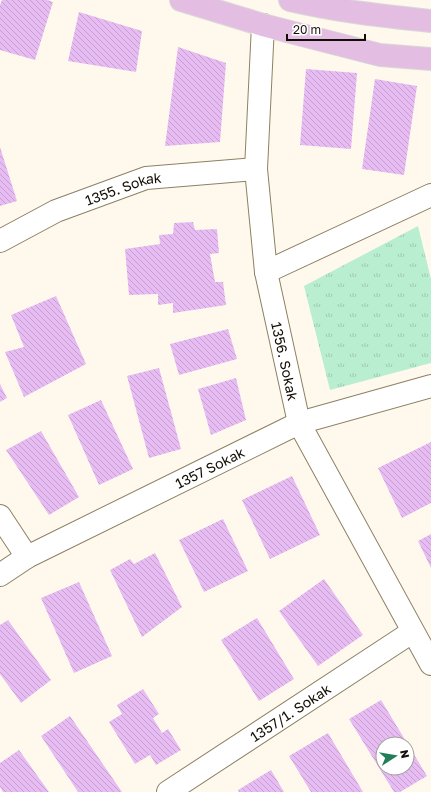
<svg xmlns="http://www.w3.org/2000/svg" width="431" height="792" font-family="'Golos Text',sans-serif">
<defs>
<pattern id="park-tufts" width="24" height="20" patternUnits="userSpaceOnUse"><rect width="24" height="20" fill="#b9eed1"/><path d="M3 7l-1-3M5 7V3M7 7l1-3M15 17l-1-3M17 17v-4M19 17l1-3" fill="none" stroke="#9ecbb2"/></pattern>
<pattern id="building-back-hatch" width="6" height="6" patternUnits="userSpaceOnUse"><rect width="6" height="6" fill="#e7bcf3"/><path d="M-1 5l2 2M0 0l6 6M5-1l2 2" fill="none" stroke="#c5a0cf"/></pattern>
</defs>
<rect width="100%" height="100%" fill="#fff9ed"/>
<path fill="url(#park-tufts)" d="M418,226L431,279V363L330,390L304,286Z"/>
<g fill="url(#building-back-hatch)" fill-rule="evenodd">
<path d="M2,0H47L53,2L35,60L0,50V5Z"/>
<path d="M79,12L142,31L136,72L68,61Z"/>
<path d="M178,47L226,63L220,142L165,146Z"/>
<path d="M306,69L357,73L351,149L300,145Z"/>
<path d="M375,79L417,86L404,175L362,169Z"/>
<path d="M0,147L17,201L0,206Z"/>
<path d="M193,222L195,230L217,229L219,253L210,254L215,282H223L226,305L173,313V303L158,305V294L129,295L125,249L160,244L159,235L173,234L174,223Z"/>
<path d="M56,296L86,364L24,397L5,352L24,347L11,315Z"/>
<path d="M228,329L237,359L179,375L170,344Z"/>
<path d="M159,368L181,449L149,458L127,376Z"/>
<path d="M236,378L246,420L211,435L198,389Z"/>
<path d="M0,384L7,398L0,402Z"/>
<path d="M101,400L133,469L99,485L68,415Z"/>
<path d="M41,431L79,497L49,515L6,450Z"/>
<path d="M431,442V503L402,518L378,468Z"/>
<path d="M292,476L320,535L270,559L242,500Z"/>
<path d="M223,519L248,571L204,592L179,540Z"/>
<path d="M431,534V568L418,541Z"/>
<path d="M155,553L182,607L142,637L110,570L130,559L134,564Z"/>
<path d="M324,579L363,635L318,666L279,611Z"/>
<path d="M79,582L112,656L74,673L41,598Z"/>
<path d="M257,618L294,679L259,701L221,640Z"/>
<path d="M8,620L51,680L21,703L0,674V625Z"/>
<path d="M143,689L159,714L153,718L162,733L168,729L181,750L156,765L150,755L135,764L109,722L122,714L117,705Z"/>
<path d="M381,700L427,776L400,792H394L349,719ZM383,744H407V768H383Z"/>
<path d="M70,716L122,792H78L41,736Z"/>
<path d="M328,733L363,792H311L289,756Z"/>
<path d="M19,750L49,792H3L0,787V763Z"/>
<path d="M271,770L284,792H239L238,790Z"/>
</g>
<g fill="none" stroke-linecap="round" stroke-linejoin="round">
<defs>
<g id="minor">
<path id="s1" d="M263,25L256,169L266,272L299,423L431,664"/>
<path id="s2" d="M0,241L56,211L146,178L256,169"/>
<path d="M266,272L431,195"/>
<path d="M0,516L27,557"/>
<path id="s3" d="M0,575L27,557L299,423L431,386"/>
<path id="s4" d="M168,792L412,632"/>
</g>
<g id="major">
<path d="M181,0L263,25L380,55L431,59"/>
<path d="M290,0C337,11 383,16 431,21"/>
</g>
</defs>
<use href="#minor" stroke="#8d8164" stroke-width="24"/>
<use href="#major" stroke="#d9d9d7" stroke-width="24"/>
<use href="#minor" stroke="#fff" stroke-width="22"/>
<use href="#major" stroke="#e4bee2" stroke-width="22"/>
</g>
<g text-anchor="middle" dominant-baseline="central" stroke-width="3" stroke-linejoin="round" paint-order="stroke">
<g font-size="14" fill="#130f05" stroke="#fff">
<text stroke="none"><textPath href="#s2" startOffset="135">1355. Sokak</textPath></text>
<text stroke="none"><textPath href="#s1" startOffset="339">1356. Sokak</textPath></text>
<text stroke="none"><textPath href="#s3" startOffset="236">1357 Sokak</textPath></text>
<text stroke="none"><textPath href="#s4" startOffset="146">1357/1. Sokak</textPath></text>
</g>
</g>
<g transform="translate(395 756) rotate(78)"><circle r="19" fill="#ffffff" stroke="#a19f9b"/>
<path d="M0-3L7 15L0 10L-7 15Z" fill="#207f56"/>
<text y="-6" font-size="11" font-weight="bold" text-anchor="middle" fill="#130f05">N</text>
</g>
<path d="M287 34v6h78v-6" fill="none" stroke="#130f05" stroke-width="2"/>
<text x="293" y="34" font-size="12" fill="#130f05" stroke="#ffffff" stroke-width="3" paint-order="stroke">20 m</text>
</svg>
